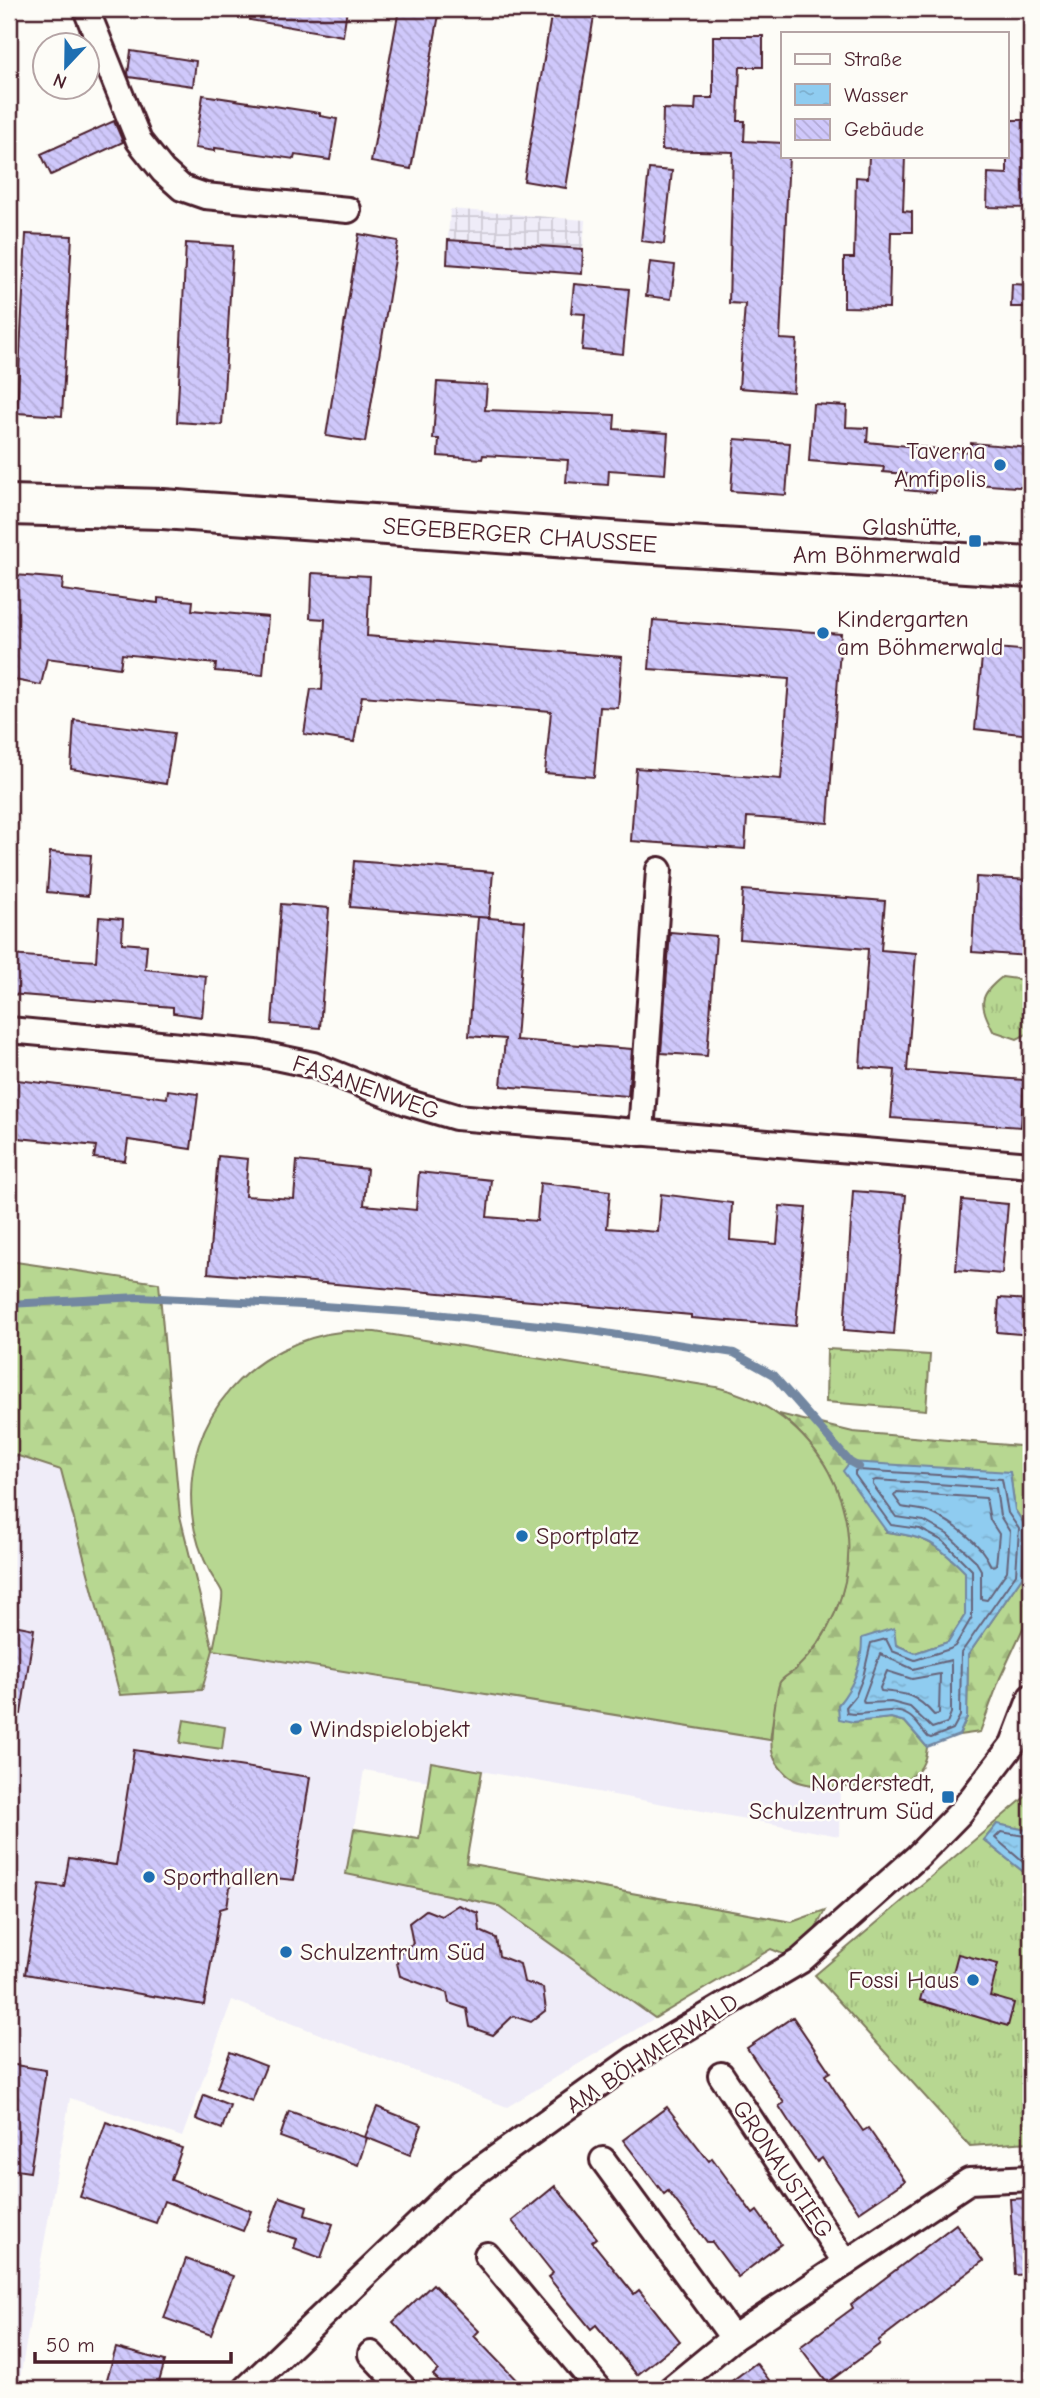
<svg xmlns="http://www.w3.org/2000/svg" width="1040" height="2398" font-family="'Comic Neue',sans-serif">
<defs>
<pattern id="industrial-grid" width="8" height="8" patternUnits="userSpaceOnUse" patternTransform="scale(1.75)"><rect width="8" height="8" fill="#efecf8"/><path d="M0 4h8M4 0v8" fill="none" stroke="#cecad5"/></pattern>
<pattern id="grass-tufts" width="24" height="20" patternUnits="userSpaceOnUse" patternTransform="scale(1.75)"><rect width="24" height="20" fill="#b7d791"/><path d="M3 7l-1-3M5 7V3M7 7l1-3M15 17l-1-3M17 17v-4M19 17l1-3" fill="none" stroke="#9fb87d"/></pattern>
<pattern id="forest-firs" width="22" height="20" patternUnits="userSpaceOnUse" patternTransform="scale(1.75)"><rect width="22" height="20" fill="#b7d791"/><path d="M5 1l3.5 6h-7zM16 11l3.5 6h-7z" fill="#9fb87d"/></pattern>
<pattern id="water-ripples" width="26" height="14" patternUnits="userSpaceOnUse" patternTransform="scale(1.75)"><rect width="26" height="14" fill="#8fccf0"/><path d="M2 4q2-2 4 0t4 0M15 11q2-2 4 0t4 0" fill="none" stroke="#7dafce"/></pattern>
<pattern id="building-back-hatch" width="6" height="6" patternUnits="userSpaceOnUse" patternTransform="scale(1.75)"><rect width="6" height="6" fill="#cfc8fb"/><path d="M-1 5l2 2M0 0l6 6M5-1l2 2" fill="none" stroke="#b3abd7"/></pattern>
</defs>
<rect width="100%" height="100%" fill="#fdfcf7"/>
<filter id="ink" filterUnits="userSpaceOnUse"><feTurbulence type="fractalNoise" baseFrequency=".0143" numOctaves="2"/><feDisplacementMap in="SourceGraphic" scale="14" xChannelSelector="R" yChannelSelector="G"/><feConvolveMatrix kernelMatrix="1 2 1 2 8 2 1 2 1" color-interpolation-filters="sRGB"/></filter>
<g filter="url(#ink)">
<path fill="#efecf8" d="M9,1453L61,1470L120,1695L202,1690L213,1650L770,1740L772,1755L813,1785L840,1786L839,1836L432,1762L429,1781L364,1770L346,1874L496,1905L655,2018L507,2107L232,2000L182,2137L70,2098L18,2389H9Z"/>
<path fill="url(#industrial-grid)" d="M450,209L585,220L583,249L448,240Z"/>
<g fill="url(#grass-tufts)" stroke="#807b5e" stroke-width="2">
<path d="M1002,977L1031,981V1032L1017,1039L993,1031C980,1004 977,997 1002,977Z"/>
<path d="M827,1349L930,1355L926,1410L826,1402Z"/>
<path d="M1031,1792V1831L997,1824L984,1840L1031,1878V2142L970,2146L815,1975Z"/>
</g>
<g fill="url(#forest-firs)" stroke="#807b5e" stroke-width="2">
<path d="M9,1261L159,1283L180,1516L213,1650L202,1690L120,1695L61,1470L9,1453Z"/>
<path d="M779,1414L853,1432L1031,1447V1611L1000,1678L980,1732L959,1735L967,1717L968,1655L1022,1577L1026,1527L1015,1510L1010,1473L887,1532C928,1537 936,1544 965,1571V1615L948,1642L915,1653L896,1645L862,1658L850,1691L838,1705L853,1722L891,1718L905,1722L927,1747C926,1759 921,1772 909,1778C888,1789 815,1790 794,1780C784,1774 774,1762 772,1751C770,1741 775,1691 779,1683C783,1676 806,1660 814,1650C870,1571 856,1474 779,1414Z"/>
<path d="M431,1762L482,1771L466,1863L792,1922L825,1910L800,1961L771,1949L655,2018L496,1905L346,1874L354,1829L419,1839Z"/>
</g>
<g fill="#b7d791" stroke="#807b5e" stroke-width="2">
<path d="M347,1331L375,1332L716,1387C816,1410 877,1515 835,1613C826,1634 813,1653 796,1669C792,1673 783,1677 780,1682C776,1689 772,1730 770,1740L213,1650C215,1640 224,1599 222,1592C220,1586 214,1580 211,1574C201,1555 194,1535 192,1513C182,1416 253,1341 347,1331Z"/>
<path d="M184,1720L225,1727L222,1749L180,1743Z"/>
</g>
<g fill="url(#water-ripples)" stroke="#7387a1" stroke-width="2">
<path d="M850,1462L1010,1472L1015,1510L1026,1527L1022,1577L968,1655L967,1717L959,1735L927,1747L905,1722L891,1718L853,1722L839,1719L838,1705C855,1684 862,1664 862,1638L894,1628L896,1645L915,1653L948,1642L965,1615V1572C936,1543 927,1537 887,1532L843,1471Z"/>
<path d="M997,1824L1031,1831V1878L984,1840Z"/>
</g>
<g fill="none" stroke-linecap="round" stroke-linejoin="round">
<g stroke="#66647a" stroke-width="2">
<path d="M858,1470L1002,1479L1008,1513L1019,1529L1016,1574L961,1653L960,1716L953,1729L931,1738L928,1737C922,1731 916,1720 909,1716C890,1704 866,1718 847,1713L846,1707L856,1695L863,1677L871,1643L886,1639L892,1651L915,1660L950,1649L955,1646L972,1617V1570L943,1541L920,1529L891,1525L855,1475V1471Z"/>
<path d="M876,1480L996,1488L1000,1516L1010,1532L1007,1571L987,1600L981,1599V1570L975,1560L947,1534L924,1521L896,1517L873,1485V1481Z"/>
<path d="M897,1492L986,1498L990,1520L999,1534L996,1565L991,1566C981,1542 952,1522 929,1512C920,1509 910,1509 902,1507L894,1496Z"/>
<path d="M880,1654L913,1669L951,1660V1713L947,1723L932,1728L910,1707L891,1702L864,1703L863,1700Z"/>
<path d="M887,1671L912,1679L940,1674L939,1714L934,1715C917,1695 906,1693 881,1691L880,1688Z"/>
<path d="M1031,1837L1001,1832L995,1838L1031,1869"/>
</g>
<path stroke="#7387a1" stroke-width="8" d="M9,1304L139,1297L323,1306L435,1314L586,1330L734,1353L773,1375L850,1462L859,1467"/>
</g>
<g fill="url(#building-back-hatch)" stroke="#4a1f2b" stroke-width="2">
<path d="M251,9H347L343,36L250,20Z"/>
<path d="M399,9H440L411,169L371,162Z"/>
<path d="M552,10L594,16L566,188L524,181Z"/>
<path d="M713,36H763V67H740L738,121H745L744,141L783,143V156H789L780,339L797,340L793,392L739,388L745,304L729,303L733,152L662,150L663,109L695,110L696,98H713Z"/>
<path d="M131,51L196,61L193,86L129,77L128,73Z"/>
<path d="M203,95L320,113V116L337,119L330,160L295,155L294,159L215,148V151L195,148Z"/>
<path d="M1007,120H1031V208L987,207L988,173L1007,174Z"/>
<path d="M114,121L123,142L51,175L41,154Z"/>
<path d="M869,156H905L903,211L912,212V232H891L889,308L844,307V258H854L856,177L868,178Z"/>
<path d="M649,169L672,171L664,244L641,241Z"/>
<path d="M26,234L72,236L62,416L17,413Z"/>
<path d="M359,234L398,241L365,442L326,436Z"/>
<path d="M448,240L583,249L582,274L447,264Z"/>
<path d="M186,243L233,246L222,425L177,422Z"/>
<path d="M650,262L675,265L671,299L646,296Z"/>
<path d="M574,284L629,289L623,354L582,350L585,314L571,313Z"/>
<path d="M1012,284L1031,285V307H1011Z"/>
<path d="M437,382L487,385L485,410L615,415L614,429L668,433L665,474L609,470L608,485L566,482L568,460L483,455L482,459L438,456L439,439H433Z"/>
<path d="M813,404L847,406L846,427L868,428L867,442L970,452L971,443L1031,448V488L936,481L935,493L905,490L906,474L883,472L884,467L809,461Z"/>
<path d="M735,439L790,443L786,495L731,491Z"/>
<path d="M312,573L370,576L367,636L622,657L618,708L600,707L594,777L545,773L551,711L362,696L354,742L304,734L311,689L322,690L325,619L310,618Z"/>
<path d="M15,575L63,579L62,590L158,603V598L193,601L192,610L268,617L263,675L215,671L216,664L122,654L120,668L47,658L41,685L9,679V637Z"/>
<path d="M653,620L841,634L828,823L747,817L745,849L631,841L636,768L781,779L789,679L649,669Z"/>
<path d="M983,647L1031,651V735L975,729Z"/>
<path d="M74,720L174,733L166,784L71,769Z"/>
<path d="M50,852L91,855L88,896L47,892Z"/>
<path d="M354,861L493,872L489,918L350,907Z"/>
<path d="M976,877L1031,880L1028,956L972,952Z"/>
<path d="M743,890L885,901L881,950L916,953L907,1071L1024,1080L1021,1127L891,1118L895,1070L860,1067L868,949L740,939Z"/>
<path d="M281,904L329,908L320,1028L272,1024Z"/>
<path d="M99,917L123,919L122,943L147,945L145,969L206,976L202,1017L173,1013V1007L9,994V955L96,961Z"/>
<path d="M478,917L525,921L516,1040L632,1049L628,1096L501,1086L505,1039L469,1036Z"/>
<path d="M670,932L716,936L707,1056L661,1053Z"/>
<path d="M9,1079L167,1098L168,1090L198,1094L191,1149L128,1140L125,1161L94,1158L96,1146L9,1137Z"/>
<path d="M218,1156L248,1159L245,1196L294,1199L297,1161L367,1169L364,1205L416,1210L419,1172L491,1180L487,1217L537,1221L540,1183L610,1191L607,1228L658,1232L661,1194L732,1203L730,1240L777,1244L780,1206L806,1208L796,1326L691,1318V1315L625,1309L208,1273Z"/>
<path d="M853,1191L906,1195L894,1334L844,1330Z"/>
<path d="M962,1200L1008,1204L1002,1274L956,1270Z"/>
<path d="M999,1298L1031,1300V1335L997,1332Z"/>
<path d="M9,1624L34,1629L21,1714L9,1713Z"/>
<path d="M134,1750L310,1777L294,1880L232,1874L227,1907L220,1909L204,2005L25,1974L40,1884L64,1887L69,1858L116,1865Z"/>
<path d="M458,1905L478,1913L480,1931L496,1938L499,1956L520,1964L524,1982L543,1988L546,2010L531,2022L513,2016L493,2035L470,2027L467,2009L449,2003L447,1993L400,1976L397,1963L402,1949L413,1944L409,1923L426,1910L441,1916Z"/>
<path d="M958,1954L998,1964L990,1996L1014,2003L1008,2026L920,2000L926,1978L950,1984Z"/>
<path d="M793,2017L830,2072L825,2075L837,2094L863,2131L868,2128L905,2181L859,2212L822,2158L817,2162L790,2123L779,2106L784,2103L747,2048Z"/>
<path d="M230,2052L266,2066L252,2101L217,2088Z"/>
<path d="M9,2064L46,2070L30,2172L9,2169Z"/>
<path d="M204,2095L230,2105L222,2129L196,2119Z"/>
<path d="M377,2107L422,2125L410,2155L365,2137Z"/>
<path d="M667,2107L709,2161L712,2158L753,2214L757,2211L781,2244L738,2277L712,2242H707L668,2191L664,2194L623,2140Z"/>
<path d="M289,2111L367,2138L358,2165L280,2137Z"/>
<path d="M106,2122L182,2148L171,2180L251,2211L243,2231L164,2201L156,2223L80,2197Z"/>
<path d="M555,2186L597,2238L592,2242L634,2294L639,2290L680,2341L637,2375L596,2325L591,2329L548,2277L553,2273L512,2221Z"/>
<path d="M280,2197L307,2206L305,2215L333,2224L321,2258L294,2248L297,2239L268,2230Z"/>
<path d="M1031,2198V2274L1015,2275L1010,2199Z"/>
<path d="M956,2224L983,2261L878,2341L880,2344L827,2383L800,2347L853,2308L851,2304Z"/>
<path d="M186,2259L233,2276L211,2335L164,2318Z"/>
<path d="M433,2284L479,2331L474,2336L525,2389H448L433,2375L438,2370L393,2322Z"/>
<path d="M116,2348L165,2361L157,2389H118L105,2386Z"/>
<path d="M756,2363L776,2389H721Z"/>
</g>
<g fill="none" stroke-linecap="round" stroke-linejoin="round">
<defs>
<g id="street">
<path d="M86,9L139,141L163,171L182,188L205,196L348,210"/>
<path d="M9,1030L256,1053L313,1065L409,1103L456,1117L1031,1165"/>
<path d="M641,1133L659,870"/>
<path d="M721,2075L846,2263"/>
<path d="M603,2160L733,2338"/>
<path d="M487,2255L599,2389"/>
<path d="M371,2354L404,2389"/>
<path d="M246,2389L461,2183L634,2059L800,1961L917,1857L961,1812L1013,1744L1031,1697"/>
<path d="M671,2389L733,2338L969,2181L1031,2178"/>
</g>
<path id="primary" d="M9,505L163,509L639,543L1031,567"/>
</defs>
<use href="#street" stroke="#4a1f2b" stroke-width="30"/>
<use href="#primary" stroke="#4a1f2b" stroke-width="44"/>
<use href="#street" stroke="#fdfcf7" stroke-width="24"/>
<use href="#primary" stroke="#fdfcf7" stroke-width="38"/>
</g>
</g>
<g fill="#1f6fb2" stroke="#fdfcf7" stroke-width="2.5">
<circle cx="1000" cy="465" r="7"/>
<rect x="968" y="534" width="14" height="14" rx="3.5"/>
<circle cx="823" cy="633" r="7"/>
<circle cx="522" cy="1536" r="7"/>
<circle cx="296" cy="1729" r="7"/>
<rect x="941" y="1790" width="14" height="14" rx="3.5"/>
<circle cx="149" cy="1877" r="7"/>
<circle cx="286" cy="1952" r="7"/>
<circle cx="973" cy="1980" r="7"/>
</g>
<g text-anchor="middle" dominant-baseline="central" stroke-width="5" stroke-linejoin="round" paint-order="stroke">
<g font-size="24" fill="#4a1f2b" stroke="#fdfcf7" text-anchor="start">
<text x="986" y="451" text-anchor="end">Taverna<tspan x="986" dy="28">Amfipolis</tspan></text>
<text x="961" y="527" text-anchor="end">Glashütte,<tspan x="961" dy="28">Am Böhmerwald</tspan></text>
<text x="837" y="619">Kindergarten<tspan x="837" dy="28">am Böhmerwald</tspan></text>
<text x="536" y="1536">Sportplatz</text>
<text x="310" y="1729">Windspielobjekt</text>
<text x="934" y="1783" text-anchor="end">Norderstedt,<tspan x="934" dy="28">Schulzentrum Süd</tspan></text>
<text x="163" y="1877">Sporthallen</text>
<text x="300" y="1952">Schulzentrum Süd</text>
<text x="959" y="1980" text-anchor="end">Fossi Haus</text>
</g>
<g font-size="24" fill="#4a1f2b" stroke="#fdfcf7">
<text transform="translate(520 535) rotate(4)">SEGEBERGER CHAUSSEE</text>
<text transform="translate(366 1087) rotate(19)">FASANENWEG</text>
<text transform="translate(652 2053) rotate(-33)">AM BÖHMERWALD</text>
<text transform="translate(783 2169) rotate(56)">GRONAUSTIEG</text>
</g>
</g>
<rect width="1040" height="2398" fill="none" stroke="#fdfcf7" stroke-width="35"/>
<rect x="18" y="18" width="1005" height="2363" fill="none" stroke="#4a1f2b" stroke-width="2.5" filter="url(#ink)"/>
<rect x="781" y="32" width="228" height="126" fill="#fdfcf7" stroke="#b5a4a5" stroke-width="2"/>
<rect x="795" y="54" width="35" height="10" fill="#fdfcf7" stroke="#b5a4a5" stroke-width="2"/>
<text x="844" y="66" font-size="21" fill="#4a1f2b">Straße</text>
<rect x="795" y="84" width="35" height="21" fill="url(#water-ripples)" stroke="#b5a4a5" stroke-width="2"/>
<text x="844" y="102" font-size="21" fill="#4a1f2b">Wasser</text>
<rect x="795" y="119" width="35" height="21" fill="url(#building-back-hatch)" stroke="#b5a4a5" stroke-width="2"/>
<text x="844" y="136" font-size="21" fill="#4a1f2b">Gebäude</text>
<g transform="translate(66 66) rotate(202)"><circle r="33" fill="#fdfcf7" stroke="#b5a4a5" stroke-width="2"/>
<path d="M0-5L12 26L0 18L-12 26Z" fill="#1f6fb2"/>
<text y="-10" font-size="19" font-weight="bold" text-anchor="middle" fill="#4a1f2b">N</text>
</g>
<path d="M35 2352v10h196v-10" fill="none" stroke="#4a1f2b" stroke-width="3.5"/>
<text x="46" y="2352" font-size="21" fill="#4a1f2b" stroke="#fdfcf7" stroke-width="5" paint-order="stroke">50 m</text>
</svg>
